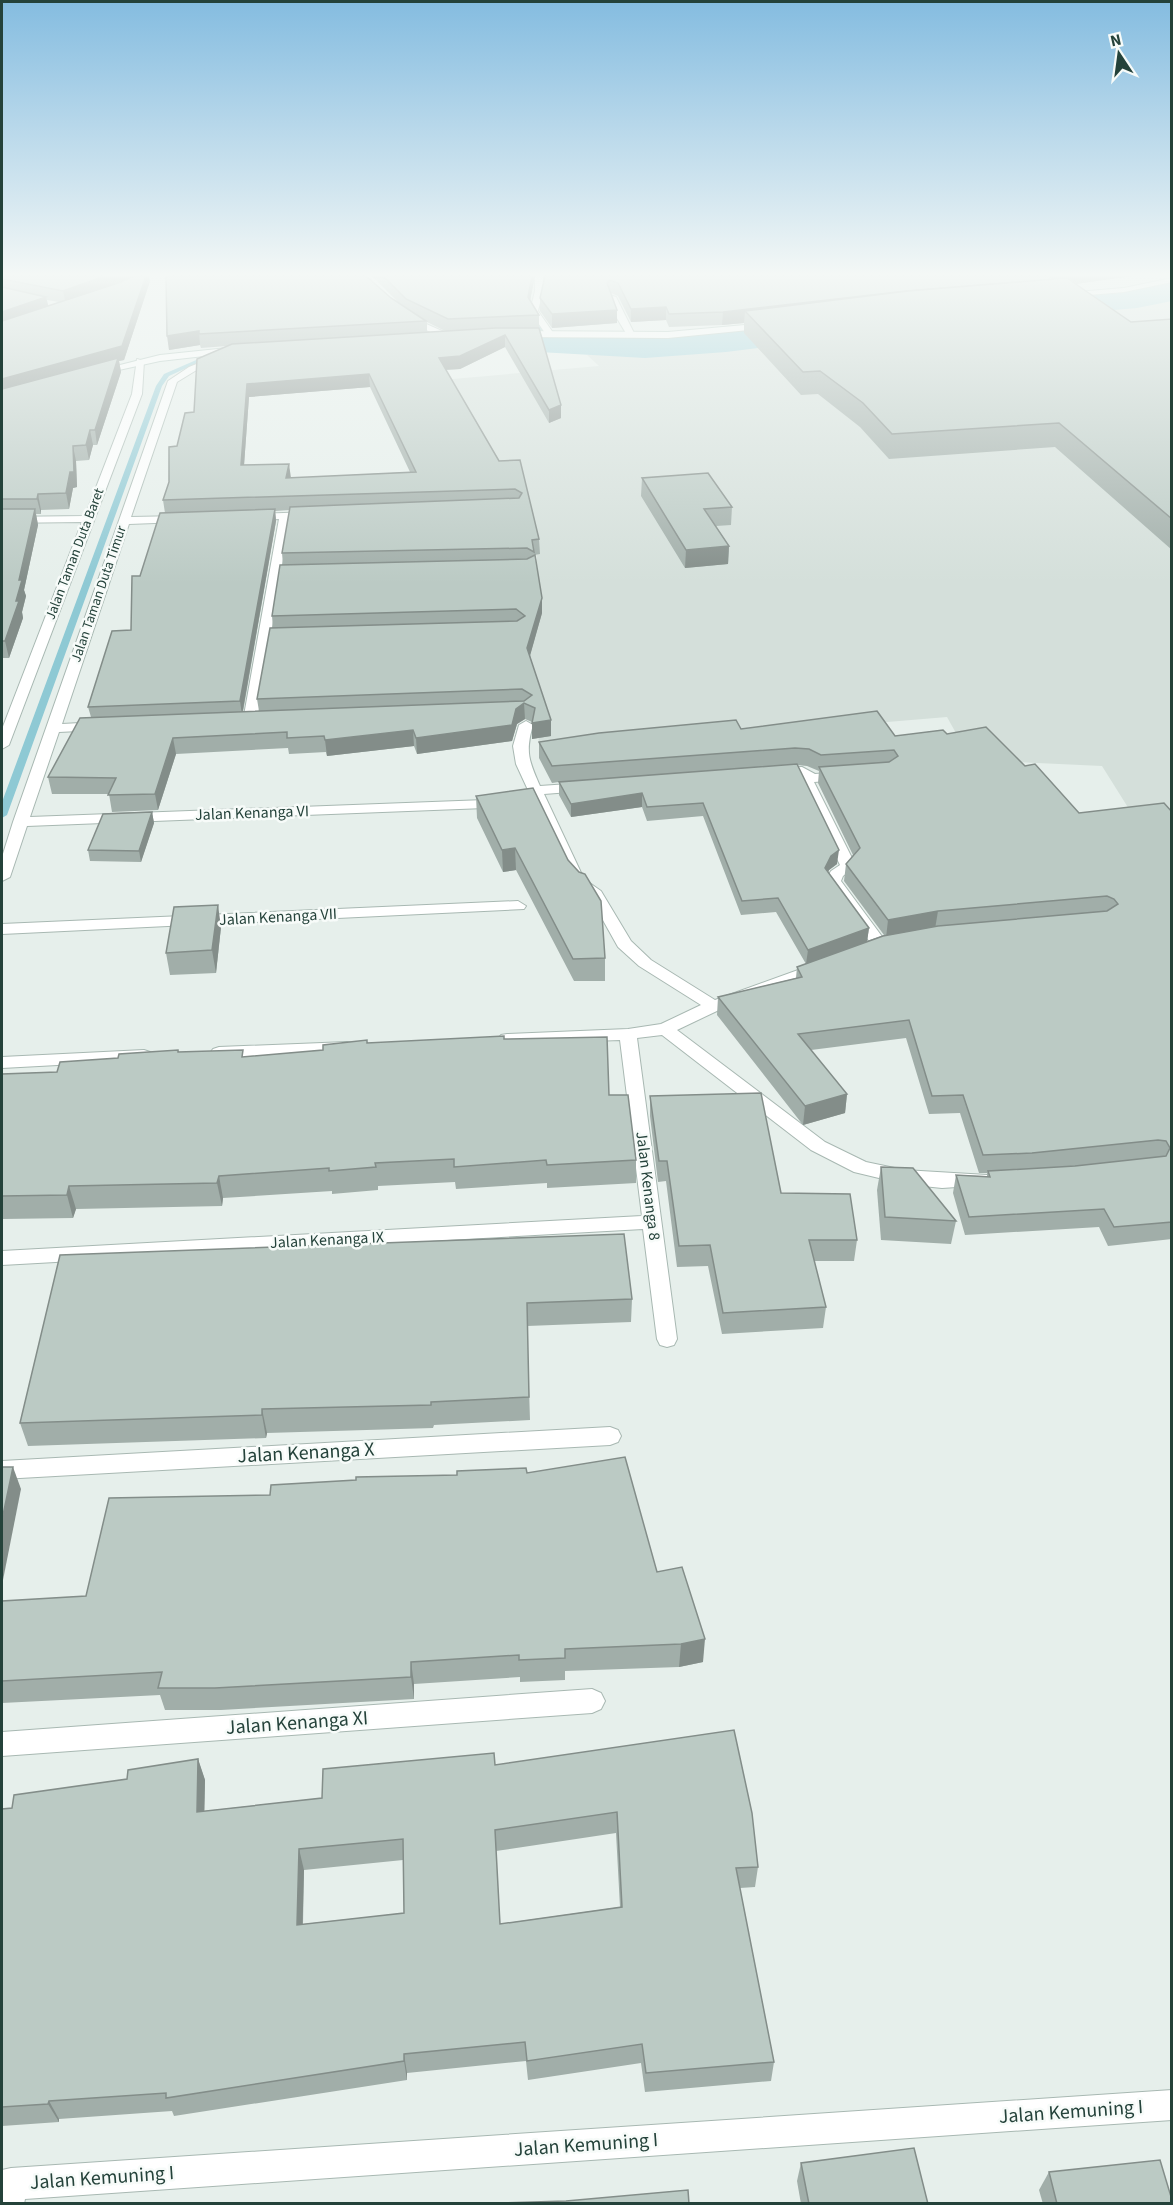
<svg xmlns="http://www.w3.org/2000/svg" width="1173" height="2205" font-family="'Source Sans 3',sans-serif">
<rect width="100%" height="100%" fill="#e6efeb"/>
<path fill="#d4dfda" d="M1171,300V876L1102,766L971,760L947,717L541,751L514,626L537,558L514,480L430,381L599,366L587,355L660,354L785,343L946,323Z"/>
<g fill="none" stroke-linecap="round" stroke-linejoin="round">
<path fill="#8ec9d4" fill-rule="evenodd" d="M210,354L215,355L169,376L162,386L7,815L2,818V802L156,386L164,374Z"/>
<g fill="#8ec9d4" fill-rule="evenodd">
<path d="M439,276H473V292L547,330L567,332L645,336L726,330L859,313L872,316L878,324L872,332L859,335L726,352L645,358L539,352L526,349L442,305L437,297Z"/>
<path d="M1172,280V301L1137,308L989,321L976,318L971,310L976,302L989,299L1137,286Z"/>
</g>
<defs>
<g id="minor">
<path d="M535,276H543V291L538,311L554,334L553,336H547L530,311L535,291Z"/>
<path d="M609,295L616,297L635,335L634,337L627,335L615,315Z"/>
<path d="M406,315L451,335L452,337L445,339L403,319L402,317Z"/>
<path d="M219,355L223,358L222,360L195,371L177,382L131,517L181,516L186,519L181,522L129,524L62,724L99,722L106,726L99,730L59,732L30,817L485,800L492,804L485,808L27,826L10,877L2,881V857L13,822L168,381L189,367Z"/>
<path d="M137,359L144,361L142,394L9,745L2,749V729L82,522L2,523V517L85,516L132,394Z"/>
<path d="M313,512L318,515L317,517L290,519L281,570H304L310,573L304,576L280,577L257,721L255,724H245L243,721L279,519L253,520L248,517L253,514Z"/>
<path d="M526,721L533,725C525,752 529,761 540,786L583,783L590,787L583,791L544,794L584,879L601,891L631,941L651,960L715,1000L812,965L818,963L826,968L824,971L719,1010L677,1030L825,1142L866,1162L904,1170L987,1175L989,1180L987,1185L942,1188L904,1184L854,1172L811,1150L662,1035L637,1038L677,1339L674,1345L667,1347L660,1345L657,1339L643,1229L2,1265V1251L642,1216L620,1040L507,1044L501,1043L498,1039L501,1035L507,1034L628,1029L661,1024L701,1005L639,966L618,947L590,897L570,881L516,764L513,746L519,725Z"/>
<path d="M802,767L815,774L841,772L848,776L841,780L814,782L856,866L843,876L841,881L889,946L887,949H875L825,881L831,871L840,865L797,776H775L768,772L775,768Z"/>
<path d="M518,901L526,906L524,909L2,934V924Z"/>
<path d="M347,1042L353,1043L356,1047L353,1051L219,1059L213,1057L210,1053L213,1049L219,1047Z"/>
<path d="M144,1050L150,1052L153,1056L150,1060L2,1068V1057Z"/>
<path d="M610,1427L618,1430L621,1436L618,1442L610,1445L2,1479V1461Z"/>
<path d="M592,1689L601,1693L605,1701L601,1709L592,1713L2,1756V1732Z"/>
<path d="M1172,2090V2120L25,2199L24,2204H2V2170L11,2168Z"/>
</g>
<g id="secondary">
<path d="M1172,278V282L1124,292L1066,297L1062,295L1066,293L1124,288Z"/>
<path d="M767,323L771,326L770,328L668,338L516,337L512,334L516,331L668,332Z"/>
<path d="M237,347L241,350L240,352L160,361L96,375L92,372L160,355Z"/>
</g>
</defs>
<use href="#minor" stroke="#a8b8b2" stroke-width="2"/>
<use href="#secondary" stroke="#a4bbb3" stroke-width="2"/>
<use href="#minor" fill="#fff" fill-rule="evenodd"/>
<use href="#secondary" fill="#fff" fill-rule="evenodd"/>
</g>
<g fill="#a1aea9" fill-rule="evenodd">
<path d="M2,276L150,281L124,360L119,361L121,372L97,445H93L89,460L76,461L77,487L73,488L69,509L41,510V514H36L38,525L24,590L26,596L22,612L23,618L9,658H2ZM47,300L59,302L48,306Z"/>
<path d="M166,276L391,298L397,301L372,276H535L530,301L539,315V328L561,418L549,423L505,347L460,369L446,370L499,461L520,460L539,539L540,554L534,555L542,613L530,655L551,736L532,739V722L525,719L517,724L512,741L417,754L414,746L327,756L326,752L289,754L288,748L176,754L158,810L112,812L109,794H52L48,777L91,717L88,707L131,630L140,576L165,513L163,500L169,482L177,446L227,346L201,348L200,345L169,350ZM427,322L445,331L427,332ZM370,387L410,472L291,478L244,465L249,397ZM290,510L282,553L283,565L272,616L273,628L257,699L259,711L243,712L276,521L275,511Z"/>
<path d="M544,276H1132L1075,284L1131,322L1172,319V550L1055,447L889,459L860,427L818,394L801,395L744,333V323L722,325L669,327L666,320L631,322L618,296L611,293L617,323L552,328L540,311V298L545,279V276Z"/>
<path d="M642,478L732,507L731,525L716,526L729,546L728,564L685,568L641,496Z"/>
<path d="M741,729L895,736L947,734L1025,766L1079,813L1172,812V1239L1108,1246L1099,1227L965,1235L953,1193L956,1175L987,1176V1173H979L960,1113L929,1114L906,1038L811,1050L847,1094L845,1113L803,1125L717,1015L718,997L796,978L797,967L806,964L776,912L741,915L703,816L647,821L642,807L571,817L559,795V782L552,783L539,758V742ZM797,765L807,766L819,771L818,783L853,855L846,864L844,881L884,935L867,941L869,928L828,872L829,870L837,864Z"/>
<path d="M476,796L568,860L605,958V981H574L516,870L503,872L477,818Z"/>
<path d="M152,812L154,823L141,862L90,861L88,850Z"/>
<path d="M221,927L216,973L170,975L166,953Z"/>
<path d="M504,1039L609,1095L636,1160V1183L547,1188V1183L456,1189L455,1182L378,1186V1190L332,1194V1191L223,1198L222,1206L76,1209L73,1218L3,1219L2,1224V1074L57,1072L118,1058L178,1050L179,1052L244,1057L323,1050L367,1043Z"/>
<path d="M650,1096L781,1193L857,1240L854,1261H814L826,1307L823,1328L722,1334L708,1266L677,1267L666,1181L658,1182L650,1116Z"/>
<path d="M881,1167L956,1221L951,1244L881,1240L877,1190Z"/>
<path d="M60,1255L632,1299L631,1322L527,1326L530,1420L434,1425L433,1428L267,1433L266,1438L28,1446L20,1423Z"/>
<path d="M527,1473L657,1572L703,1662L679,1667L565,1671V1680L520,1682V1677L414,1684V1699L221,1710H165L160,1695L2,1703V1601L86,1596L270,1495L457,1475Z"/>
<path d="M198,1759L205,1780L204,1811L322,1798L495,1765L758,1867L755,1887L740,1888L774,2062L771,2081L645,2092L641,2063L528,2080L526,2061L407,2073V2080L174,2116L172,2111L59,2119V2122L2,2126V1809L12,1808L127,1779ZM616,1833L620,1907L500,1924L496,1851ZM403,1860L404,1913L303,1924L304,1870Z"/>
<path d="M801,2163L928,2204H801L797,2181Z"/>
<path d="M1049,2172L1172,2204H1043L1039,2190Z"/>
</g>
<g fill="#838d89">
<path d="M105,276H141L66,304L63,291Z"/>
<path d="M146,276H149L150,281L124,360L119,361L121,372L97,445L95,430L2,394V379Z"/>
<path d="M532,276H535L528,310V297Z"/>
<path d="M1049,276H1132L1054,287L745,311L744,323L722,325L723,312Z"/>
<path d="M46,297L49,309L2,326V312Z"/>
<path d="M666,307V320L631,322V309Z"/>
<path d="M617,310V323L552,328V314Z"/>
<path d="M199,331L200,345L169,350L167,336Z"/>
<path d="M505,335V347L460,369L440,370L439,358Z"/>
<path d="M369,374L370,387L249,397L243,479L241,465L247,384Z"/>
<path d="M561,405V418L549,423V410Z"/>
<path d="M90,430L93,445L89,460L86,445Z"/>
<path d="M73,446L76,461L77,487L73,488L69,509L66,493Z"/>
<path d="M289,464L291,478H286Z"/>
<path d="M38,494L41,510V514L37,499Z"/>
<path d="M35,509L38,525L24,590L26,596L22,612L23,618L9,658L5,641L16,601L19,580Z"/>
<path d="M275,509L276,521L242,715L240,701Z"/>
<path d="M729,546L728,564L685,568L686,550Z"/>
<path d="M542,598V613L528,663L527,648Z"/>
<path d="M524,703L525,719L517,724L512,741L417,754L416,738L516,709Z"/>
<path d="M551,720V736L532,739V723Z"/>
<path d="M413,730L414,746L327,756L325,740Z"/>
<path d="M173,738L176,754L158,810L155,794Z"/>
<path d="M642,793V807L571,817V804Z"/>
<path d="M152,812L154,823L141,862L139,851Z"/>
<path d="M515,848L516,870L503,872L502,850Z"/>
<path d="M839,850L837,864L829,870L823,882L825,868L831,856Z"/>
<path d="M218,905L221,927L216,973L212,950Z"/>
<path d="M938,911L935,929L886,938L888,920Z"/>
<path d="M869,928L867,942L806,964L808,950Z"/>
<path d="M847,1094L845,1113L803,1125L805,1106Z"/>
<path d="M219,1176L223,1198L222,1206L217,1183Z"/>
<path d="M69,1186L76,1209L73,1218L67,1195Z"/>
<path d="M262,1409L267,1433L266,1438L262,1415Z"/>
<path d="M13,1467L21,1489L2,1585V1520Z"/>
<path d="M705,1639L703,1662L679,1667L681,1644Z"/>
<path d="M411,1662L414,1684V1699L411,1677Z"/>
<path d="M198,1759L205,1780L204,1833L197,1812Z"/>
<path d="M299,1849L304,1870L302,1945L297,1925Z"/>
<path d="M404,2054L407,2073V2080L404,2061Z"/>
<path d="M49,2101L59,2119V2122L48,2104Z"/>
</g>
<g fill="#bbcac4" stroke="#838d89" stroke-width="1.5" fill-rule="evenodd">
<path d="M2,276H105L63,291L2,279Z"/>
<path d="M134,276H146L122,346L2,379V321L121,282Z"/>
<path d="M166,276H366L391,298L426,321L199,334V331L167,336Z"/>
<path d="M383,276H532L528,297L539,315L448,319L406,299Z"/>
<path d="M545,276H1050L1055,279L906,291L723,312L669,314L666,307L631,309L618,283L610,280L607,283L617,310L552,314L540,298Z"/>
<path d="M1067,278L1131,322L1172,319V519L1059,423L892,434L863,403L820,371L803,372L745,311L908,291Z"/>
<path d="M2,287L46,297L2,312Z"/>
<path d="M496,328H539L561,405L549,410L505,335L460,356L439,358L499,461L520,460L539,539L532,540L534,552L527,548L282,553L290,507L519,498L522,493L515,489L163,500L169,482V447L177,446L185,413L194,412L197,359L232,344ZM369,374L416,472L286,478L289,464L241,465L247,384Z"/>
<path d="M118,358L95,430H90L86,445L73,446L74,472H70L66,493L38,494L37,499H2V389Z"/>
<path d="M708,473L732,507L704,509L729,546L686,550L642,478Z"/>
<path d="M2,509H35L19,580H22L16,601H19L5,641H2Z"/>
<path d="M275,509L240,701L88,707L112,631L131,630L132,576H140L160,513Z"/>
<path d="M535,555L542,598L527,648L551,720L532,723L535,708L524,703L516,709L512,725L416,738L413,730L325,740L324,736L287,738V732L173,738L155,794L108,795L116,778L48,777L80,718L524,701L532,695L522,689L257,699L270,628L517,621L525,616L516,609L272,616L280,565L527,559Z"/>
<path d="M877,711L895,736L943,730L947,734L986,727L1025,766L1035,764L1079,813L1164,803L1172,812V1222L1114,1227L1104,1209L969,1217L956,1175L990,1177L988,1171L1075,1166L1166,1156L1170,1148L1166,1141L1158,1140L1032,1153L983,1155L963,1095L932,1096L909,1020L798,1034L847,1094L805,1106L718,997L802,977L797,967L883,936L938,926L1107,911L1118,904L1114,899L1107,896L938,911L888,920L846,864L860,848L819,767L889,762L898,756L894,750L821,755L809,749L795,748L552,766L539,742L599,733L736,720L741,729Z"/>
<path d="M797,764L839,850L831,856L825,868L869,928L808,950L778,898L742,901L703,803L647,807L642,793L571,804L559,782Z"/>
<path d="M533,788L568,860L579,872L585,874L601,901L605,958L573,959L515,848L502,850L476,796Z"/>
<path d="M152,812L139,851L88,850L103,814Z"/>
<path d="M218,905L212,950L166,953L174,907Z"/>
<path d="M504,1036V1039L607,1037L609,1095H628L636,1160L547,1165L546,1160L454,1167V1159L375,1163L376,1167L329,1171V1168L219,1176L217,1183L69,1186L67,1195L2,1196V1074L57,1072L60,1062L118,1058L119,1054L178,1050V1052L243,1050L242,1057L323,1050V1045L367,1040V1043Z"/>
<path d="M761,1093L781,1193L850,1194L857,1240H809L826,1307L723,1313L710,1245L679,1246L667,1161H659L650,1096Z"/>
<path d="M881,1167L913,1168L956,1221L885,1217Z"/>
<path d="M624,1234L632,1299L527,1303L529,1397L431,1402V1405L262,1409V1415L20,1423L60,1255Z"/>
<path d="M625,1457L657,1572L682,1567L705,1639L681,1644L565,1649V1658L519,1660V1655L411,1662V1677L215,1688H158L162,1672L2,1681V1601L86,1596L109,1498L270,1495L271,1485L356,1480V1477L457,1475V1471L526,1468L527,1473Z"/>
<path d="M2,1467H13L2,1520Z"/>
<path d="M734,1730L752,1813L758,1867L736,1868L774,2062L646,2073L642,2044L527,2061L525,2042L404,2054V2061L166,2098V2093L49,2101L48,2104L2,2107V1809L12,1808L14,1795L127,1779L128,1770L198,1759L197,1812L322,1798L323,1769L494,1753L495,1765ZM617,1812L622,1907L500,1924L495,1830ZM403,1839L404,1913L297,1925L299,1849Z"/>
<path d="M914,2148L928,2204H809L801,2163Z"/>
<path d="M1160,2160L1172,2200V2204H1057L1049,2172Z"/>
<path d="M688,2190L689,2204H470L566,2201Z"/>
</g>
<linearGradient id="sky" x2="0" y2="1"><stop stop-color="#84bce0"/><stop offset="0.47" stop-color="#f4f8f6"/><stop offset="1" stop-color="#f4f8f6" stop-opacity="0"/></linearGradient>
<rect width="1173" height="584" fill="url(#sky)"/>
<g text-anchor="middle" dominant-baseline="central" stroke-width="5" stroke-linejoin="round" paint-order="stroke">
<g font-size="14" fill="#24423a" stroke="#f7fbf9">
<text transform="translate(75 554) rotate(-69)">Jalan Taman Duta Baret</text>
<text transform="translate(99 594) rotate(-71)">Jalan Taman Duta Timur</text>
</g>
<g font-size="16" fill="#24423a" stroke="#f7fbf9">
<text transform="translate(252 813) rotate(-2)">Jalan Kenanga VI</text>
<text transform="translate(278 917) rotate(-3)">Jalan Kenanga VII</text>
<text transform="translate(648 1186) rotate(83)">Jalan Kenanga 8</text>
<text transform="translate(327 1240) rotate(-3)">Jalan Kenanga IX</text>
</g>
<g font-size="20" fill="#24423a" stroke="#f7fbf9">
<text transform="translate(306 1453) rotate(-3)">Jalan Kenanga X</text>
<text transform="translate(297 1723) rotate(-4)">Jalan Kenanga XI</text>
<text transform="translate(1071 2112) rotate(-4)">Jalan Kemuning I</text>
<text transform="translate(586 2145) rotate(-4)">Jalan Kemuning I</text>
<text transform="translate(102 2178) rotate(-4)">Jalan Kemuning I</text>
</g>
</g>
<rect width="1173" height="2205" fill="none" stroke="#24423a" stroke-width="6"/>
<g transform="translate(1119 54) rotate(347)" stroke="#f7fbf9" stroke-width="4.5" paint-order="stroke">
<path d="M0-4.5L10 22L0 15L-10 22Z" fill="#24423a"/>
<text y="-9" font-size="16" font-weight="bold" text-anchor="middle" fill="#24423a">N</text>
</g>
</svg>
